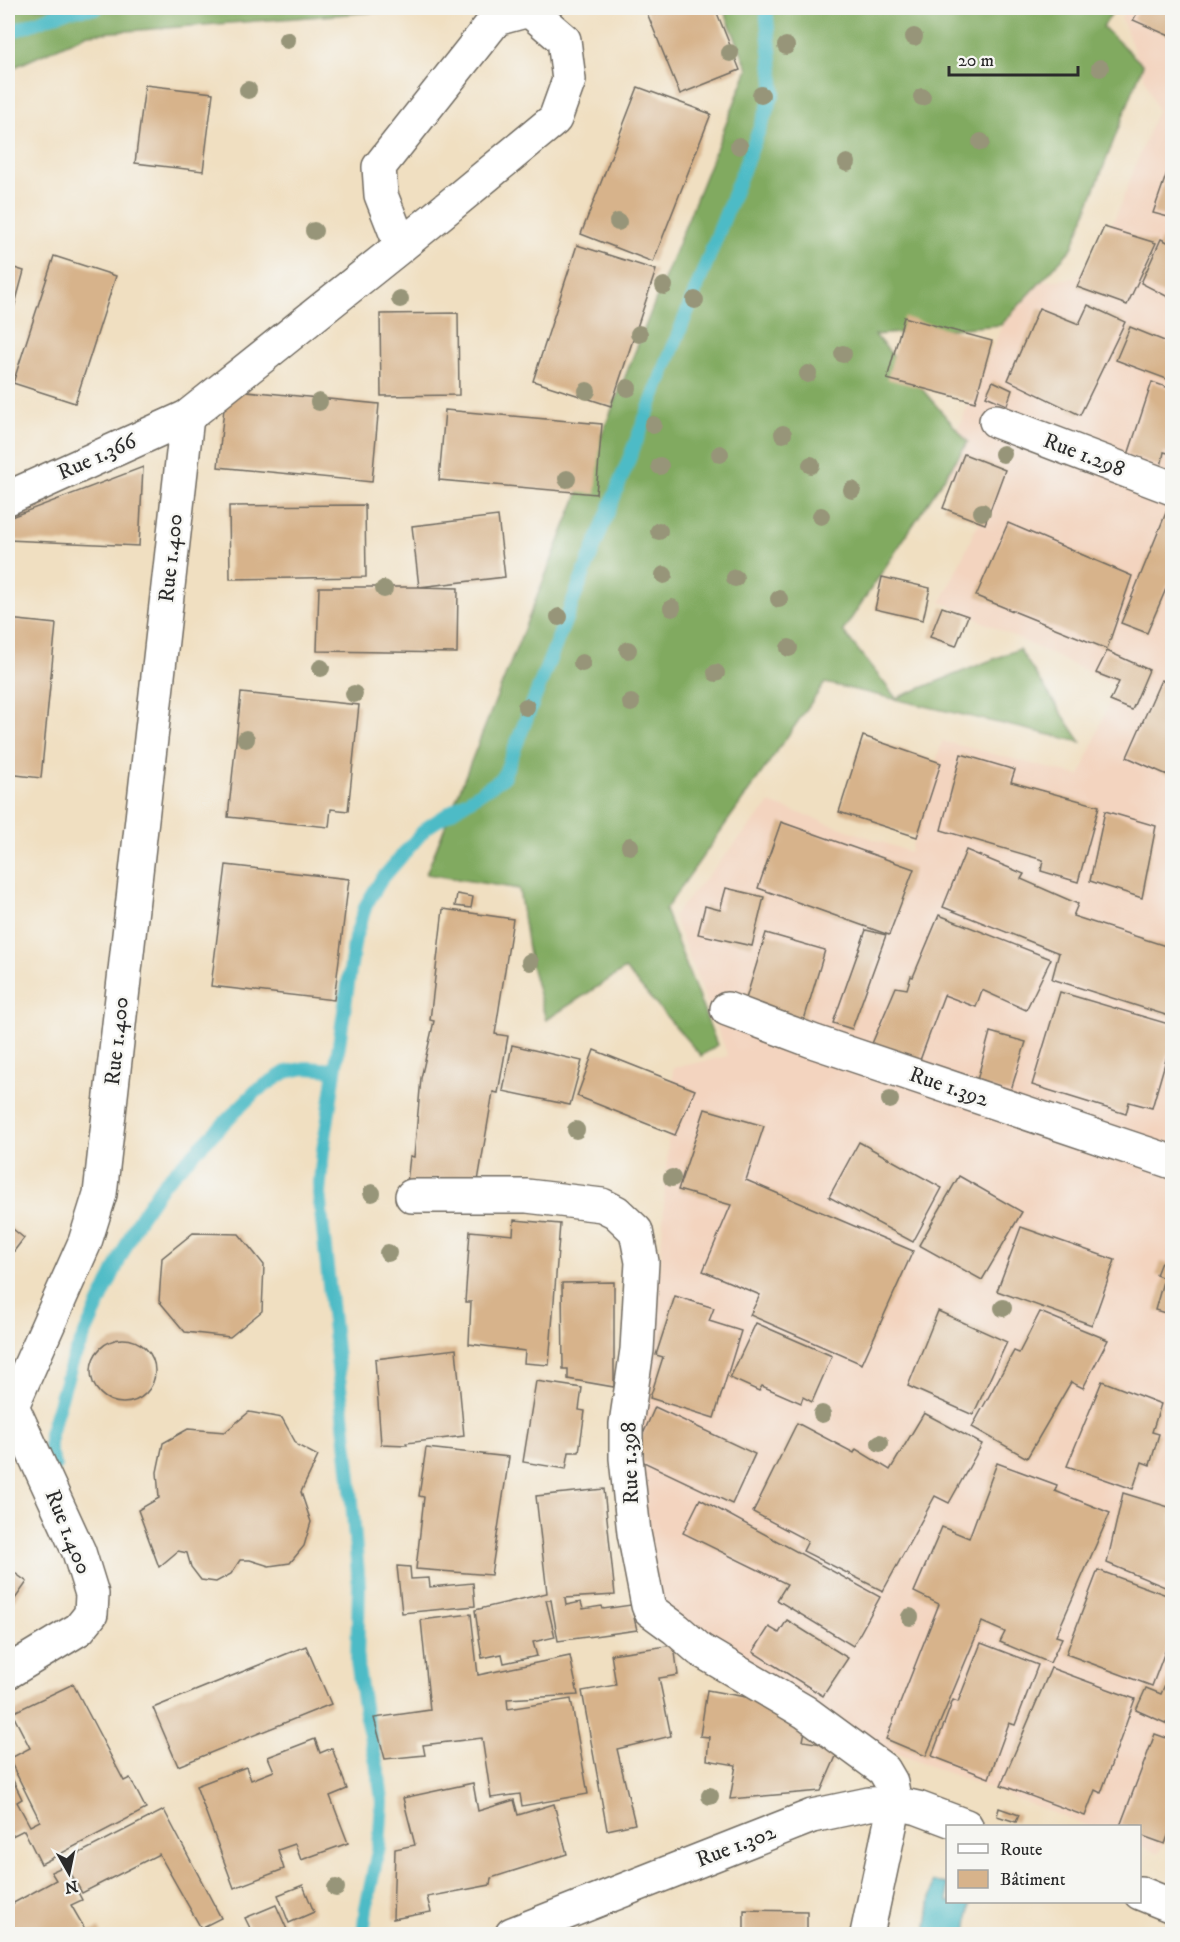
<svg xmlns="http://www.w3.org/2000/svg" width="1180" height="1942" font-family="'IM FELL DW Pica',serif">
<rect width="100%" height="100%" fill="#f6f6f2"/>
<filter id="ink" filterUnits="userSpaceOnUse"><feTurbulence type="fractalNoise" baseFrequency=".0167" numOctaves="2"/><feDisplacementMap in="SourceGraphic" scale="12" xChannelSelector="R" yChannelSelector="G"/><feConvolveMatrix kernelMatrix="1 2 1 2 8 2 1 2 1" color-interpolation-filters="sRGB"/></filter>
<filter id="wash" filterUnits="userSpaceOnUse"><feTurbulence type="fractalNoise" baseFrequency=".008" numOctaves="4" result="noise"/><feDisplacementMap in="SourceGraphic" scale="24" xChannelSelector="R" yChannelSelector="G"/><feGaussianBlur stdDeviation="1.35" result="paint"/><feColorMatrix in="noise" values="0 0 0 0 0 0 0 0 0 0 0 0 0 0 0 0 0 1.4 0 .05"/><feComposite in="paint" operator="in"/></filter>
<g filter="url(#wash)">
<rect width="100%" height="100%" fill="#f0dfc1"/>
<path fill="#f3d4bf" d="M1127,8H1172V1825L1159,1854L1140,1846V1826H1088L880,1747L654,1610L631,1445L660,1266L673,1068L728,1056L673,916L770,803L910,852L942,741L1080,776L1116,685L941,602L993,493L940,471L1020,283L1078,278L1116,216L1157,110L1121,17Z"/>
<g fill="#81aa60" stroke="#566a46" stroke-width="1.5">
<path d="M8,8H392L388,11L88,34L8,70Z"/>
<path d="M723,8H1115L1103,27L1143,65L1072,248L1001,325L875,335L968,442L843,631L896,698L1019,649L1081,742L825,683L665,910L717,1045L701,1056L625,969L546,1020L530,962L519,889L426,874L748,69Z"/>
</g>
<path fill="#4dbbc6" stroke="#3c7378" stroke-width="1.5" d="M933,1882L947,1884L948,1902H971L967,1934H926Z"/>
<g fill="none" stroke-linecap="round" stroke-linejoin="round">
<g stroke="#4dbbc6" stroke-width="14">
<path d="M8,33L69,10L97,8"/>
<path d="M55,1465L50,1454V1434L72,1362L137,1222L163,1184L256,1091L286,1072L306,1068L335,1070"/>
<path d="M363,1934L366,1908L379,1846L382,1802L379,1775L365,1713L357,1662L359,1586L350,1478L319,1193L323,1151L355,938L366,905L381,880L426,828L503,778L774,92L766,8"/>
</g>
</g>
<g id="blocks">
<g fill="#d7b38b">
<path d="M645,8H715L740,70L680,94Z"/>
<path d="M1140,8H1172V37L1133,20Z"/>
<path d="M145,85L213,93L203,171L135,163Z"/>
<path d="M638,87L711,114L653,262L581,234Z"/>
<path d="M1172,158V218L1153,213Z"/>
<path d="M1104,227L1156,243L1127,305L1077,287Z"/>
<path d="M1161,239L1172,244V299L1141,283Z"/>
<path d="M577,245L656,270L611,406L533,381Z"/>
<path d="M54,256L116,276L75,403L13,383Z"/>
<path d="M8,266L24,271L8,330Z"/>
<path d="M1088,305L1125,322L1080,415L1008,380L1039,308L1079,324Z"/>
<path d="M458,313L459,395L381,396L380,314Z"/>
<path d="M904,317L992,341L975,402L887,379Z"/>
<path d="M1130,327L1172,344V381L1116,360Z"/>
<path d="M993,381L1012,390L1007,405L986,396Z"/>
<path d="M1152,382L1172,389V454L1164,452L1161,467L1128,455Z"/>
<path d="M226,389L379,404L372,482L218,467Z"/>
<path d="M445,410L602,424L596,494L439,480Z"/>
<path d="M964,454L1005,470L985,524L943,508Z"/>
<path d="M143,467L139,546L8,540V524L11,517Z"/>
<path d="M1172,498V575L1147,633L1121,623Z"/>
<path d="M365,505L366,577L230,579L229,506Z"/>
<path d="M498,516L505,577L419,587L458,588L457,653L317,651L319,587H419L412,526Z"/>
<path d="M1008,523L1132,576L1107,649L976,596Z"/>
<path d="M882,577L930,588L923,620L875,609Z"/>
<path d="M942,607L968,616L956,646L930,637Z"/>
<path d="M8,619L56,624L41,778L8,774Z"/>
<path d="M1107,651L1149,670L1132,710L1110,701L1119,682L1096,673Z"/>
<path d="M1161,680L1172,686V777L1127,757Z"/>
<path d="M241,693L359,705L348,811L331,809L329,827L228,817Z"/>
<path d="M863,736L941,763L917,837L839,812Z"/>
<path d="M961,754L1015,770L1011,782L1099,806L1078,882L1041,871L1043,860L941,830Z"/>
<path d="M1105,811L1156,826L1142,898L1090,881Z"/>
<path d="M781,822L914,869L889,935L758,888Z"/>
<path d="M966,850L1024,874L1021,879L1078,904L1073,916L1172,948V1017L1052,979L1059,953L943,907Z"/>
<path d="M226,865L349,879L334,1000L211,986Z"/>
<path d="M726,888L764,897L752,946L698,934L705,906L720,910Z"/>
<path d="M457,894L473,897L471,908L455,906Z"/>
<path d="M443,909L513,919L495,1034L508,1036L498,1093L493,1092L477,1187L407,1183L410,1156L414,1157L421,1078L434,1021L430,1020Z"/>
<path d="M939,915L1051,959L1026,1010L982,990L976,1007L944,995L919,1063L871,1046L896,987L907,989L911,976L913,977Z"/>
<path d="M866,930L886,935L852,1029L833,1023Z"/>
<path d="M766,933L825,950L804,1020L745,1002Z"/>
<path d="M1060,992L1172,1025V1039L1152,1108L1129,1102L1126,1114L1032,1085Z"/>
<path d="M990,1032L1026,1042L1010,1093L976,1084Z"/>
<path d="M512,1045L582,1061L570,1105L503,1091Z"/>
<path d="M594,1050L695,1090L675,1135L577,1096Z"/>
<path d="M705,1109L764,1126L746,1180L913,1251L862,1364L750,1315L760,1295L703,1271L731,1205L678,1190Z"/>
<path d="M859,1142L942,1188L913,1242L829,1197Z"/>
<path d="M959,1176L1022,1212L982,1280L919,1245Z"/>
<path d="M514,1220L560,1224L549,1365L524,1363L525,1351L469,1344L471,1302H465L470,1231L513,1235Z"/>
<path d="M8,1225L24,1238L8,1259Z"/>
<path d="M1021,1227L1115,1260L1092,1325L997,1291Z"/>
<path d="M193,1233L239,1234L264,1265L262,1311L230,1337L185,1332L159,1301L162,1258Z"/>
<path d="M1172,1260V1315L1155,1310L1164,1278L1156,1275L1161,1262L1171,1264Z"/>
<path d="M614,1282V1387L568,1379V1369H563L562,1283Z"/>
<path d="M675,1296L714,1308L709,1321L741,1331L714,1418L650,1398L663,1357L656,1355Z"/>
<path d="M938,1311L1007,1342L973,1415L908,1386Z"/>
<path d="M1040,1312L1108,1340L1083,1388L1071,1382L1027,1458L972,1427L1014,1351L1019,1353Z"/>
<path d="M756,1323L832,1356L812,1402L803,1397L801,1403L762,1386L759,1391L730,1378Z"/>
<circle cx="123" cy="1371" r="32"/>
<path d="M456,1349L464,1436L406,1443L407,1445L381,1444L375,1359Z"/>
<path d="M536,1381L582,1388L579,1410L585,1411L579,1452H569L566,1469L523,1462Z"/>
<path d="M1102,1381L1161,1404L1152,1432L1159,1434L1150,1465L1142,1462L1133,1489L1067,1466Z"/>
<path d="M655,1407L755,1454L732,1504L633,1457Z"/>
<path d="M249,1412L282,1418L297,1445L318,1456L301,1492L311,1522L304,1546L290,1563L269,1566L250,1560H240L231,1574L216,1582L201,1580L191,1567L187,1553L178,1551L159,1567L138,1510L159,1498L157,1472L163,1443L188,1429L225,1432Z"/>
<path d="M924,1413L982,1444L949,1503L935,1496L883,1591L803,1551L808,1541L753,1512L797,1423L854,1453L856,1449L890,1470Z"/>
<path d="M426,1448L509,1457L491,1575L416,1569L424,1497L419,1496Z"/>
<path d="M997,1463L1057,1485L1055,1491L1110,1513L1056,1636L1062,1638L1050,1663L1000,1642L1005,1632L982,1622L926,1756L886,1739L939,1604L914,1592L942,1527L969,1538Z"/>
<path d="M604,1489L615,1595L565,1598L566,1605L581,1602L583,1609L602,1606L603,1609L631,1605L637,1630L558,1641L551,1600H546L555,1637L533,1642L537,1656L504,1663L502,1654L482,1658L475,1610L547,1593L536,1496Z"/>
<path d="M1123,1493L1172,1508V1590L1107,1563Z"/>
<path d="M700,1499L880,1597L853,1646L777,1600L787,1584L683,1533Z"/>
<path d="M397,1566L410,1567L411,1579L429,1578L430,1587L473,1583L475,1606L402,1613Z"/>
<path d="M8,1568L27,1582L8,1609Z"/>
<path d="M1098,1570L1172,1597V1633L1152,1686L1066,1654Z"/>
<path d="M471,1614L478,1675L570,1656L578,1695L507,1699L508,1709L571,1699L588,1794L522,1806L520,1794L491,1798L482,1738L423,1745L425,1755L385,1759L374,1718L430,1710L421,1620Z"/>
<path d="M787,1620L848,1658L823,1696L753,1652L769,1627L779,1633Z"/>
<path d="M981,1643L1038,1665L1015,1725L1009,1723L989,1778L932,1756L953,1700L958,1702Z"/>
<path d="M674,1645L678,1675L659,1678L671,1736L617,1749L635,1824L607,1830L582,1691L616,1685L611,1654Z"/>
<path d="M306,1646L331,1704L178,1766L153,1708Z"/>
<path d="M1051,1668L1135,1699L1101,1793L1095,1790L1085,1816L1001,1785Z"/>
<path d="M1172,1668V1726L1136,1710L1146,1688L1161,1694Z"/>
<path d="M73,1684L124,1781L130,1778L146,1809L41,1864L24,1830L8,1838V1770L22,1799L17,1802L30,1826L40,1821L9,1759L30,1748L12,1713Z"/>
<path d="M707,1690L773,1702L806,1725L803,1741L840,1747L821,1791L730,1799L736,1765L707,1760L709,1737L700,1736Z"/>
<path d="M1155,1734L1172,1740V1825L1165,1844L1140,1835V1826H1120Z"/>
<path d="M315,1739L320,1753L332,1748L347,1789L330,1796L348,1843L301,1860L295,1844L278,1850L284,1869L234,1888L196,1786L246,1767L251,1780L274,1771L268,1757Z"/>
<path d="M473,1783L478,1811L514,1800L518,1815L554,1804L567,1854L491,1878L490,1885L427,1897L431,1912L393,1919L395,1849L415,1845L403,1798Z"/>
<path d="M999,1808L1019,1815L1016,1822L997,1816Z"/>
<path d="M164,1810L221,1918L201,1928L159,1854L82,1893L64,1861Z"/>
<path d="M64,1866L82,1900L71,1905L85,1929L76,1934H8V1906L56,1880L51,1872Z"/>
<path d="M303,1885L314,1912L289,1923L278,1895Z"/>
<path d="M276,1905L289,1934H253L245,1918Z"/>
<path d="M744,1910L807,1911V1934H744Z"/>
<path d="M99,1928L102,1934H86L97,1929Z"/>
</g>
</g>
</g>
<g filter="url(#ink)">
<use href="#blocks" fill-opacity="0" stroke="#706a60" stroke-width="1.5"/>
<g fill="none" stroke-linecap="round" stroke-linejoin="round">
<defs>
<g id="street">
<path d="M996,421L1172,488"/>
<path d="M8,498L187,417L401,246L555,119L569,80L564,40L529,10L496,19L379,167L381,195L401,246"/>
<path d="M727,1009L815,1042L1172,1162"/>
<path d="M412,1196H527L602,1205L616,1212L636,1231L642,1262L637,1350L626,1424V1458L634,1533L648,1605L650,1610L676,1629L700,1650L805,1712L884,1770L891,1782L895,1803L867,1934"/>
<path d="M8,1672L79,1629L91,1614L92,1594L79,1552L12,1406L85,1242L100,1194L187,417"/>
<path d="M1140,1893L1172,1906"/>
<path d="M512,1934L812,1816L869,1804L895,1803L918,1808L966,1826"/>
</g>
</defs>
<use href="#street" stroke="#706a60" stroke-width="36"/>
<use href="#street" stroke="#fff" stroke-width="33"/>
</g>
<g fill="#979579">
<circle cx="914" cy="37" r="9"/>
<circle cx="287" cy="40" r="9"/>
<circle cx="786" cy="46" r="9"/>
<circle cx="730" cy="53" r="9"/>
<circle cx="1100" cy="68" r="9"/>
<circle cx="248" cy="90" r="9"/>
<circle cx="761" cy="95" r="9"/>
<circle cx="922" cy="97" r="9"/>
<circle cx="981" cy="142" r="9"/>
<circle cx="739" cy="146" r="9"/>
<circle cx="847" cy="163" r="9"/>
<circle cx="618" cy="222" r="9"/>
<circle cx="314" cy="231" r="9"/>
<circle cx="664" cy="286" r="9"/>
<circle cx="400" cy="299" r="9"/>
<circle cx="695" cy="300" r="9"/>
<circle cx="639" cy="334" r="9"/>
<circle cx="843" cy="354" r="9"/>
<circle cx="808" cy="374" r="9"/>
<circle cx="628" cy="388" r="9"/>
<circle cx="587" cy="391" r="9"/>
<circle cx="319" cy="402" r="9"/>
<circle cx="653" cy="425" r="9"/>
<circle cx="783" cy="434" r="9"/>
<circle cx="720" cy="454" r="9"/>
<circle cx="1003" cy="454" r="9"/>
<circle cx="811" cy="465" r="9"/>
<circle cx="660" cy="466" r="9"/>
<circle cx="567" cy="479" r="9"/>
<circle cx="852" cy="490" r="9"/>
<circle cx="982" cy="512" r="9"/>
<circle cx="821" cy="516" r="9"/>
<circle cx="659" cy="531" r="9"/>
<circle cx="664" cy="575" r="9"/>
<circle cx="735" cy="578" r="9"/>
<circle cx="384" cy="589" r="9"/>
<circle cx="779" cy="599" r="9"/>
<circle cx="672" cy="608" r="9"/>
<circle cx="559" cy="617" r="9"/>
<circle cx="789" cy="648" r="9"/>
<circle cx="628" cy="650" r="9"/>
<circle cx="582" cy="663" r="9"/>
<circle cx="321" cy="668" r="9"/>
<circle cx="716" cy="673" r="9"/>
<circle cx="354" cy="694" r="9"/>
<circle cx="631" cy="703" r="9"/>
<circle cx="526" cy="707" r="9"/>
<circle cx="246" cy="739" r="9"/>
<circle cx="630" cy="846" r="9"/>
<circle cx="530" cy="962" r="9"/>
<circle cx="890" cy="1100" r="9"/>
<circle cx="576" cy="1130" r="9"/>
<circle cx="672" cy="1178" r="9"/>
<circle cx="372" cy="1193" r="9"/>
<circle cx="388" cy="1253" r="9"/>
<circle cx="1003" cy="1308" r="9"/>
<circle cx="822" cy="1414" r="9"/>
<circle cx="880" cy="1443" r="9"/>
<circle cx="910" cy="1617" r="9"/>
<circle cx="710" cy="1796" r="9"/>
<circle cx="336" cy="1888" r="9"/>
</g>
</g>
<g text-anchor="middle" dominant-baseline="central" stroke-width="5" stroke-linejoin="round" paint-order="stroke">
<g font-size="22" fill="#2b2b2b" stroke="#f6f6f2">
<text transform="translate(1084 455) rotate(21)">Rue 1.298</text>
<text transform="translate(97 457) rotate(-24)">Rue 1.366</text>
<text transform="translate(171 558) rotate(-84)">Rue 1.400</text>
<text transform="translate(117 1041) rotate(-84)">Rue 1.400</text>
<text transform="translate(949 1087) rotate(19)">Rue 1.392</text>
<text transform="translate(630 1463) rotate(-92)">Rue 1.398</text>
<text transform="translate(68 1532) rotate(68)">Rue 1.400</text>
<text transform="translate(736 1846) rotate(-21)">Rue 1.302</text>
</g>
</g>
<rect width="1180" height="1942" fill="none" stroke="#f6f6f2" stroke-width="30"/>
<rect x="946" y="1825" width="195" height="78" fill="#f6f6f2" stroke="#a5a5a2" stroke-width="1.5"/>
<rect x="958" y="1844" width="30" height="9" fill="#ffffff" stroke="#a5a5a2" stroke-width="1.5"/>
<text x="1000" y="1855" font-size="18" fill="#2b2b2b">Route</text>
<rect x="958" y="1870" width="30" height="18" fill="#d7b38b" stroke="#a5a5a2" stroke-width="1.5"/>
<text x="1000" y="1885" font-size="18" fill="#2b2b2b">Bâtiment</text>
<g transform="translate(69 1873) rotate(171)" stroke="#f6f6f2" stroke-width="4.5" paint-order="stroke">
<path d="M0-4.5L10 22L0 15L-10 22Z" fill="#2b2b2b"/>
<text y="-9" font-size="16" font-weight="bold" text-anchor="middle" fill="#2b2b2b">N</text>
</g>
<path d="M949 66v9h129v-9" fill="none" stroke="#2b2b2b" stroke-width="3"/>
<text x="958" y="66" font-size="18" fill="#2b2b2b" stroke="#f6f6f2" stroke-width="4.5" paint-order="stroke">20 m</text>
</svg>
